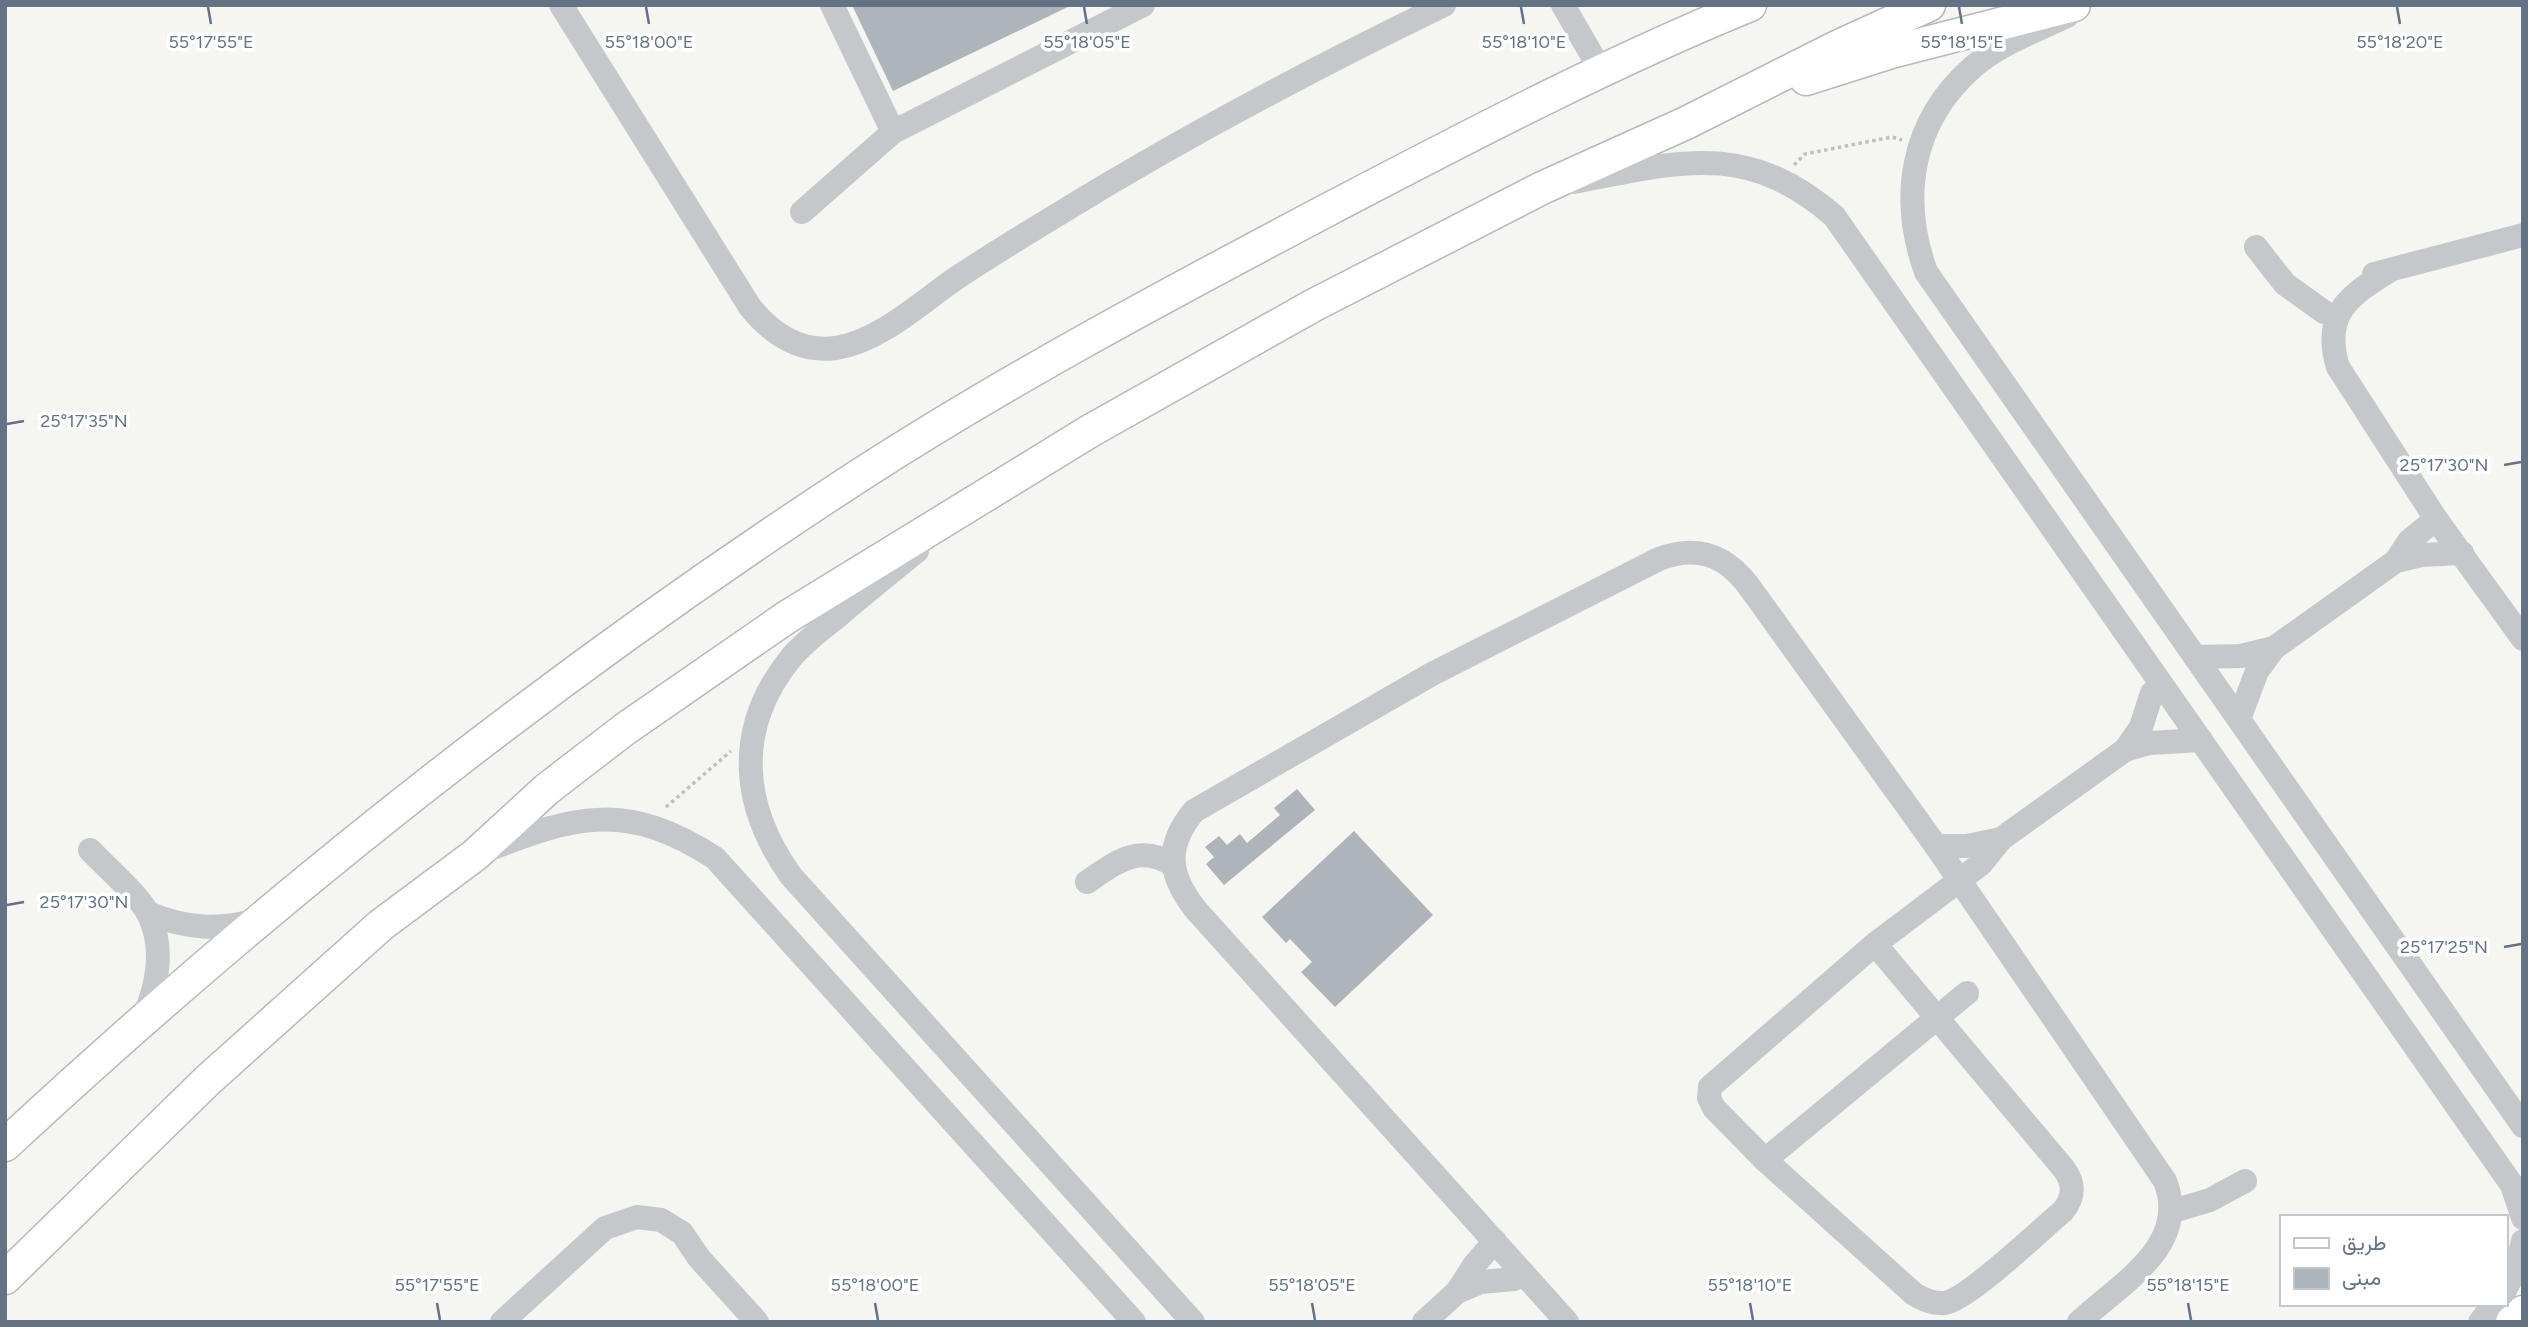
<svg xmlns="http://www.w3.org/2000/svg" width="2528" height="1327" font-family="Figtree,Vazirmatn,sans-serif">
<rect width="100%" height="100%" fill="#f5f5f1"/>
<g fill="#adb4ba">
<path d="M852,5H1072L893,91Z"/>
<path d="M1297,789L1315,810L1224,885L1206,864L1214,857L1205,847L1219,836L1227,845L1240,834L1247,843L1280,815L1274,808Z"/>
<path d="M1354,831L1433,915L1335,1007L1301,972L1312,962L1290,939L1286,943L1262,917Z"/>
</g>
<g fill="none" stroke-linecap="round" stroke-linejoin="round">
<defs>
<g id="major">
<path d="M1806,79L1891,52L2074,5"/>
<path d="M5,1145C270,899 554,674 857,477C1010,378 1172,292 1333,207C1471,135 1606,64 1750,5"/>
<path d="M5,1278L208,1080L381,925L475,855L547,789L625,729L787,617L1090,431L1314,305L1542,188L1686,123L1839,46L1929,5"/>
<path d="M2512,1322L2523,1312"/>
</g>
</defs>
<use href="#major" stroke="#b5b9bd" stroke-width="35"/>
<g stroke="#bec0c2" stroke-width="3.5" stroke-dasharray="3.5 3.5" stroke-linecap="butt">
<path d="M1794,165L1805,154L1892,137L1902,140"/>
<path d="M666,807L731,751"/>
</g>
<g stroke="#c5c8cb" stroke-width="24">
<path d="M561,5L750,307C771,333 799,353 836,348C881,341 922,301 958,277C991,255 1024,235 1057,215C1182,138 1312,69 1444,5"/>
<path d="M832,5L893,132"/>
<path d="M1563,5L1600,69"/>
<path d="M2067,16C2036,31 1999,44 1973,67C1911,121 1899,197 1926,272L2523,1126"/>
<path d="M1574,182C1679,162 1745,140 1834,216L2512,1185L2523,1218"/>
<path d="M802,212L893,132L1143,5"/>
<path d="M2256,247L2285,284L2324,312"/>
<path d="M2389,271C2348,296 2322,315 2338,367L2436,519L2523,639"/>
<path d="M2374,274L2523,235"/>
<path d="M917,551C891,572 864,594 838,616C822,629 803,643 790,659C734,729 741,806 791,876L1193,1322"/>
<path d="M2396,561L2409,541L2436,519"/>
<path d="M2195,657L2241,656L2274,648"/>
<path d="M2239,719L2257,671L2274,648L2396,561L2421,555L2462,553"/>
<path d="M2125,750L2149,743L2201,740"/>
<path d="M1936,846H1967L2001,839"/>
<path d="M90,850C107,868 139,895 149,915C165,949 157,988 142,1021"/>
<path d="M485,851C575,815 628,801 715,858L1134,1322"/>
<path d="M1087,882C1116,862 1140,843 1173,865"/>
<path d="M148,913C187,929 220,931 260,919"/>
<path d="M1875,944L2064,1169C2075,1184 2074,1197 2063,1211C2040,1230 1969,1299 1945,1303C1933,1304 1924,1300 1914,1294L1765,1160L1714,1108L1709,1098L1710,1087L1875,944L1981,864L2001,839L2125,750L2141,727L2152,693L2161,687"/>
<path d="M1765,1160L1967,993"/>
<path d="M2173,1211L2210,1200L2245,1181"/>
<path d="M2505,1290L2517,1267L2523,1241"/>
<path d="M1457,1292L1481,1282L1514,1279L1523,1273"/>
<path d="M502,1322L605,1228L637,1217L661,1220L682,1233L699,1258L757,1322"/>
<path d="M1424,1322L1457,1292L1475,1264L1495,1241"/>
<path d="M1567,1322L1196,910C1168,875 1165,846 1194,811L1432,674L1659,559C1696,545 1724,554 1748,585L1936,846L2165,1181C2191,1245 2120,1284 2079,1322"/>
<path d="M2480,1322L2494,1304"/>
</g>
<use href="#major" stroke="#fff" stroke-width="32"/>
</g>
<path fill="none" stroke="#637384" stroke-width="2.5" d="M208,7L211,24M646,7L649,24M1084,7L1087,24M1521,7L1524,24M1959,7L1962,24M2397,7L2400,24M7,424L24,421M2504,465L2521,462M7,905L24,902M2504,947L2521,944M437,1303L440,1320M875,1303L878,1320M1312,1303L1315,1320M1750,1303L1753,1320M2188,1303L2191,1320"/>
<g font-size="18" text-anchor="middle" fill="#637384" stroke="#fff" stroke-width="7" stroke-linejoin="round" paint-order="stroke">
<text x="211" y="48">55°17'55"E</text>
<text x="649" y="48">55°18'00"E</text>
<text x="1087" y="48">55°18'05"E</text>
<text x="1524" y="48">55°18'10"E</text>
<text x="1962" y="48">55°18'15"E</text>
<text x="2400" y="48">55°18'20"E</text>
<text x="84" y="427">25°17'35"N</text>
<text x="2444" y="471">25°17'30"N</text>
<text x="84" y="908">25°17'30"N</text>
<text x="2444" y="953">25°17'25"N</text>
<text x="437" y="1291">55°17'55"E</text>
<text x="875" y="1291">55°18'00"E</text>
<text x="1312" y="1291">55°18'05"E</text>
<text x="1750" y="1291">55°18'10"E</text>
<text x="2188" y="1291">55°18'15"E</text>
</g>
<rect width="2528" height="1327" fill="none" stroke="#637384" stroke-width="14"/>
<rect x="2280" y="1215" width="228" height="91" fill="#ffffff" stroke="#c1c7ce" stroke-width="2"/>
<rect x="2294" y="1238" width="35" height="10" fill="#ffffff" stroke="#c1c7ce" stroke-width="2"/>
<text x="2342" y="1250" font-size="21" fill="#637384">طريق</text>
<rect x="2294" y="1268" width="35" height="21" fill="#adb4ba" stroke="#c1c7ce" stroke-width="2"/>
<text x="2342" y="1285" font-size="21" fill="#637384">مبنى</text>
</svg>
